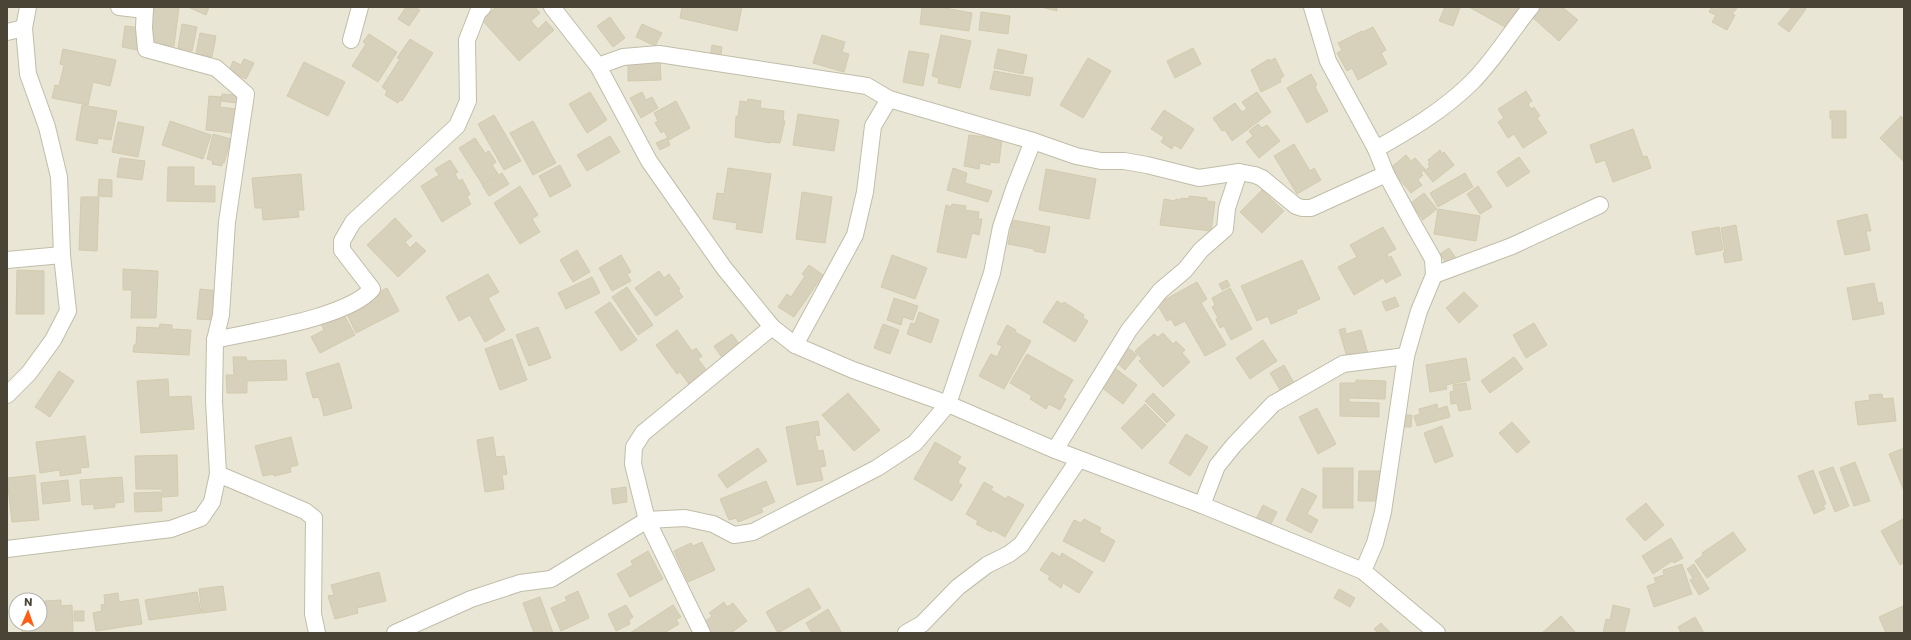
<svg xmlns="http://www.w3.org/2000/svg" width="1911" height="640" font-family="Poppins,sans-serif">
<rect width="100%" height="100%" fill="#f5f3e7"/>
<path fill="#e9e6d5" fill-rule="evenodd" d="M7,7H1904V633H7ZM16,600H40V624H16Z"/>
<g fill="#d7d1bb" stroke="#d3cbae">
<path d="M151,7H179L174,46L147,43Z"/>
<path d="M188,7H209L206,15Z"/>
<path d="M406,7L410,9L411,7H414L420,10L409,26L398,19Z"/>
<path d="M496,7H535L540,13L531,21L538,29L546,21L554,30L519,61L482,20Z"/>
<path d="M682,7H742L737,31L680,18Z"/>
<path d="M922,7H940L972,13L969,31L920,24Z"/>
<path d="M1041,7H1057V11Z"/>
<path d="M1445,7L1460,8L1453,26L1439,21Z"/>
<path d="M1469,7H1518L1507,28Z"/>
<path d="M1541,7H1562L1578,20L1559,41L1532,17Z"/>
<path d="M1712,7H1738L1732,14L1735,15L1727,30L1712,22L1716,15L1709,12Z"/>
<path d="M1792,7H1804L1806,9L1789,32L1778,24Z"/>
<path d="M981,12L1010,16L1008,34L979,30Z"/>
<path d="M610,17L625,38L613,47L597,26Z"/>
<path d="M182,24L197,27L192,51L178,48Z"/>
<path d="M642,24L662,33L655,46L636,37Z"/>
<path d="M125,26L141,28L137,50L122,47Z"/>
<path d="M1373,27L1386,50L1381,53L1387,64L1358,80L1352,68L1347,71L1337,53L1342,50L1338,43L1362,31L1363,32Z"/>
<path d="M200,33L216,36L212,57L196,54Z"/>
<path d="M369,34L397,52L378,82L352,66L366,44L363,42Z"/>
<path d="M822,35L845,42L842,52L849,54L844,72L813,63Z"/>
<path d="M941,35L971,41L960,88L938,83L939,78L932,76Z"/>
<path d="M410,39L433,53L402,101L400,100L398,103L385,95L387,91L382,87L400,59L397,58Z"/>
<path d="M712,45L722,47L720,60L710,58Z"/>
<path d="M1193,48L1201,64L1175,78L1167,61Z"/>
<path d="M63,49L116,60L110,86L93,82L88,105L52,98L55,85L59,86L64,65L60,64Z"/>
<path d="M998,49L1027,55L1023,74L994,68Z"/>
<path d="M909,51L929,54L923,86L903,82Z"/>
<path d="M1088,58L1111,71L1083,118L1060,105Z"/>
<path d="M1275,58L1284,76L1280,79L1281,82L1261,92L1251,70L1269,59L1270,61Z"/>
<path d="M244,59L254,63L246,79L229,71L233,61L241,65Z"/>
<path d="M660,60L661,80L628,81V61Z"/>
<path d="M304,62L345,82L328,116L287,96Z"/>
<path d="M994,71L1033,78L1030,96L990,89Z"/>
<path d="M1311,74L1317,85L1315,87L1328,111L1307,123L1287,88Z"/>
<path d="M1526,91L1532,101L1528,104L1531,109L1534,107L1540,116L1537,118L1547,133L1523,148L1514,134L1508,138L1498,122L1504,118L1498,109Z"/>
<path d="M590,92L607,120L587,133L569,104Z"/>
<path d="M642,92L646,100L652,97L658,108L641,118L630,98Z"/>
<path d="M1257,92L1271,112L1232,141L1225,130L1222,131L1213,118L1235,103L1242,112L1247,109L1242,102Z"/>
<path d="M222,94L238,95L237,103L221,101Z"/>
<path d="M209,96L221,97L220,107L236,109L233,133L206,130Z"/>
<path d="M748,99L761,101L760,108L784,111L783,121H785L780,143L770,142V143L735,137L736,116L738,117L740,101L747,102Z"/>
<path d="M676,101L690,128L669,140L664,131L661,133L655,123L658,121L654,113Z"/>
<path d="M82,105L117,111L111,140L98,138L97,144L76,140Z"/>
<path d="M1164,110L1194,129L1181,149L1174,145L1172,149L1161,142L1164,137L1151,129Z"/>
<path d="M1830,111H1846V138H1832V119H1830Z"/>
<path d="M798,114L839,120L834,151L793,145Z"/>
<path d="M494,115L521,161L504,170L478,124Z"/>
<path d="M1901,116L1904,119V162L1880,138Z"/>
<path d="M170,121L211,135L203,159L162,145Z"/>
<path d="M533,121L556,163L533,175L510,133Z"/>
<path d="M118,122L144,127L138,157L112,152Z"/>
<path d="M1258,124L1262,128L1267,125L1280,141L1259,158L1246,142L1253,136L1249,131Z"/>
<path d="M1633,129L1643,157L1647,156L1651,168L1613,182L1605,160L1596,163L1590,145Z"/>
<path d="M213,134L231,139L224,163H222V166L212,164L213,161L207,159Z"/>
<path d="M969,135L1002,139L999,163L990,162V165L980,163L979,169L964,166Z"/>
<path d="M610,136L620,152L587,171L577,155Z"/>
<path d="M475,138L485,153L489,151L496,162L492,165L498,174L482,184L459,148Z"/>
<path d="M667,138L670,145L660,150L656,143Z"/>
<path d="M1294,144L1310,171L1314,168L1321,180L1297,194L1274,156Z"/>
<path d="M1440,150L1442,154L1444,152L1454,165L1433,182L1424,171L1430,167L1428,164L1430,163L1428,160Z"/>
<path d="M1406,155L1411,161L1415,158L1425,169L1421,173L1423,175L1418,180L1422,185L1411,193L1390,168Z"/>
<path d="M1519,157L1530,172L1507,187L1497,172Z"/>
<path d="M120,158L145,161L142,180L117,177Z"/>
<path d="M450,160L458,172L455,174L459,181L462,179L470,194L467,197L471,204L442,222L421,186L439,175L435,169Z"/>
<path d="M560,165L571,186L550,197L539,176Z"/>
<path d="M168,167H194V186H215V202L167,201Z"/>
<path d="M728,168L771,174L762,233L736,229L737,223L713,219L717,193L724,194Z"/>
<path d="M953,168L967,173L965,183L992,191L988,202L947,190Z"/>
<path d="M1046,169L1096,179L1089,219L1039,210Z"/>
<path d="M502,173L509,184L489,196L482,185Z"/>
<path d="M1465,173L1473,187L1438,207L1430,193Z"/>
<path d="M301,174L304,210H298L299,217L263,220L262,208H255L252,178Z"/>
<path d="M99,179L112,180V197L98,196Z"/>
<path d="M520,186L538,215L532,219L540,232L520,244L494,203Z"/>
<path d="M1478,186L1492,207L1480,214L1467,194Z"/>
<path d="M1262,190L1284,211L1262,233L1240,212Z"/>
<path d="M802,192L832,197L825,243L796,239Z"/>
<path d="M1424,193L1437,209L1423,220L1411,203Z"/>
<path d="M1189,196L1207,198V201L1215,202L1211,231L1160,225L1164,199L1175,201L1176,199L1181,200V198L1189,199Z"/>
<path d="M81,197H99L97,251L79,250Z"/>
<path d="M952,204L966,206L965,210L979,212L978,219H982L979,235L972,233L966,258L937,252L946,205L951,207Z"/>
<path d="M1438,209L1480,216L1476,241L1434,234Z"/>
<path d="M1867,214L1871,231H1866L1870,250L1845,255L1837,221Z"/>
<path d="M395,218L412,236L405,242L410,248L416,242L426,251L398,277L367,245Z"/>
<path d="M1013,220L1050,227L1045,253L1034,251V249L1008,244Z"/>
<path d="M1736,225L1742,260L1725,263L1723,253L1725,252L1721,228Z"/>
<path d="M1383,227L1396,249L1387,254L1389,258L1391,256L1401,275L1386,283L1383,278L1354,295L1338,267L1357,257L1350,245Z"/>
<path d="M1719,227L1723,250L1696,255L1692,232Z"/>
<path d="M1449,248L1456,258L1447,264L1440,254Z"/>
<path d="M577,250L590,272L573,282L560,260Z"/>
<path d="M621,255L631,272L627,274L631,281L612,291L599,268Z"/>
<path d="M892,255L927,268L915,299L881,287Z"/>
<path d="M1302,260L1320,299L1296,310L1297,313L1271,324L1268,316L1257,321L1241,286Z"/>
<path d="M809,265L823,275L794,317L778,307L787,294L791,297L805,276L802,274Z"/>
<path d="M123,269L158,271L156,318H131L132,290H123Z"/>
<path d="M17,270L44,271V314H16Z"/>
<path d="M659,271L664,278L669,274L680,289L678,290L683,297L656,316L635,288Z"/>
<path d="M488,274L499,292L488,298L505,330L485,342L470,315L459,321L446,297Z"/>
<path d="M592,277L600,293L566,309L558,293Z"/>
<path d="M1227,280L1230,286L1222,290L1219,284Z"/>
<path d="M1197,282L1207,299L1201,303L1226,345L1205,356L1185,321L1175,326L1171,319L1167,321L1157,304Z"/>
<path d="M1874,283L1878,303L1882,302L1884,314L1853,320L1847,288Z"/>
<path d="M627,287L653,325L638,335L612,297Z"/>
<path d="M387,288L399,311L356,333L345,310Z"/>
<path d="M1230,288L1252,329L1231,340L1224,326L1220,328L1216,319L1218,318L1212,307L1215,305L1212,298Z"/>
<path d="M200,289L219,291L216,320L197,319Z"/>
<path d="M1464,292L1478,306L1459,323L1446,308Z"/>
<path d="M1395,297L1399,306L1386,311L1382,302Z"/>
<path d="M894,298L918,306L913,320L903,317L901,325L887,320Z"/>
<path d="M1057,301L1062,304L1064,302L1084,315L1083,318L1088,321L1075,342L1043,322Z"/>
<path d="M610,302L637,340L621,351L595,312Z"/>
<path d="M919,312L939,320L931,343L907,334L911,323L915,324Z"/>
<path d="M343,313L355,335L320,353L311,337L324,330L321,324Z"/>
<path d="M1534,323L1547,345L1526,358L1513,335Z"/>
<path d="M160,324L172,325V329L191,330L189,355L133,352L134,345H136L137,327L159,328Z"/>
<path d="M883,324L899,330L890,354L874,348Z"/>
<path d="M1007,325L1016,330L1015,332L1031,341L1004,389L979,376L991,354L997,357L1002,346L997,344Z"/>
<path d="M538,327L551,358L529,366L516,335Z"/>
<path d="M1345,328L1346,334L1361,330L1368,354L1348,360L1339,330Z"/>
<path d="M677,330L692,351L696,348L702,356L698,359L707,371L689,384L680,372L677,374L656,345Z"/>
<path d="M1163,333L1173,344L1176,341L1185,350L1182,353L1190,362L1163,387L1139,361L1142,359L1135,351L1154,334L1158,337Z"/>
<path d="M732,334L743,349L725,362L714,346Z"/>
<path d="M512,339L527,380L500,390L485,349Z"/>
<path d="M1263,340L1277,361L1250,379L1236,358Z"/>
<path d="M1127,347L1137,355L1125,370L1115,361Z"/>
<path d="M1027,354L1073,380L1063,397L1066,399L1060,410L1049,404L1046,409L1030,399L1032,396L1010,383Z"/>
<path d="M233,357H246L247,361L286,360L287,380L247,381V393H227L226,375H234Z"/>
<path d="M1514,357L1523,369L1490,393L1481,381Z"/>
<path d="M1466,358L1470,380L1446,385L1447,389L1430,392L1426,365Z"/>
<path d="M339,363L352,408L324,416L319,397L313,398L306,373Z"/>
<path d="M1284,365L1295,385L1282,393L1270,373Z"/>
<path d="M1115,368L1137,385L1123,404L1101,387Z"/>
<path d="M59,371L74,381L50,417L35,407Z"/>
<path d="M168,379L169,397L191,396L194,429L141,433L137,381Z"/>
<path d="M1356,380L1386,381L1385,399L1349,398V402L1379,403V417L1340,416V383H1356Z"/>
<path d="M1466,383L1471,409L1459,411L1457,403L1451,404L1450,392L1454,391L1453,385Z"/>
<path d="M848,393L880,430L854,451L822,415Z"/>
<path d="M1153,393L1175,415L1167,423L1145,401Z"/>
<path d="M1882,394L1883,399L1893,398L1896,421L1858,425L1855,402L1870,400L1869,395Z"/>
<path d="M1145,404L1166,425L1142,449L1121,428Z"/>
<path d="M1437,404L1438,409L1447,406L1450,417L1417,426L1414,416L1420,414L1419,409Z"/>
<path d="M1317,408L1336,444L1318,454L1299,417Z"/>
<path d="M1400,415H1412L1411,427H1400Z"/>
<path d="M818,421L820,435L815,436L818,451L823,450L826,466L820,467L823,480L797,485L786,427Z"/>
<path d="M1512,422L1530,442L1517,453L1499,433Z"/>
<path d="M1442,426L1453,456L1435,463L1424,433Z"/>
<path d="M1186,434L1208,447L1190,476L1169,463Z"/>
<path d="M85,436L89,467L80,468L81,473L60,476V470L40,473L36,442Z"/>
<path d="M291,437L298,465L290,467L291,472L274,476L273,474L263,476L255,446Z"/>
<path d="M493,437L496,457L504,456L507,474L502,475L504,489L485,492L477,440Z"/>
<path d="M935,442L961,457L957,463L966,468L958,482L962,485L952,501L914,479Z"/>
<path d="M758,448L767,461L727,488L718,475Z"/>
<path d="M1904,448V491L1889,454Z"/>
<path d="M177,455L178,496L162,497V489H136L135,456Z"/>
<path d="M1855,462L1870,501L1854,506L1840,468Z"/>
<path d="M1833,467L1849,506L1835,512L1819,472Z"/>
<rect x="1323" y="468" width="30" height="40"/>
<path d="M1813,470L1826,504L1823,505L1825,509L1814,514L1798,476Z"/>
<path d="M1359,471H1381V501H1358Z"/>
<path d="M35,475L39,520L12,522L7,478Z"/>
<path d="M122,477L124,502L115,503V507L94,509V504L82,505L80,480Z"/>
<path d="M68,480L70,501L43,504L41,483Z"/>
<path d="M766,481L775,502L761,508L763,512L738,522L736,518L729,520L720,499Z"/>
<path d="M984,482L993,487L991,490L1006,499L1008,496L1024,505L1005,537L993,530L991,532L976,524L978,521L966,514Z"/>
<path d="M626,487L627,502L613,504L611,489Z"/>
<path d="M1302,488L1317,496L1307,514L1318,520L1311,533L1286,520Z"/>
<path d="M161,492L162,511L135,512L134,493Z"/>
<path d="M1646,503L1664,525L1645,541L1626,519Z"/>
<path d="M1263,505L1277,512L1270,526L1256,519Z"/>
<path d="M1084,519L1101,528L1099,532L1115,541L1104,562L1063,541L1074,520L1081,523Z"/>
<path d="M1903,519L1904,562L1900,565L1881,531Z"/>
<path d="M1733,532L1746,550L1707,578L1695,561L1703,555L1702,553Z"/>
<path d="M1671,538L1683,558L1674,563L1672,561L1653,574L1642,556Z"/>
<path d="M702,542L715,570L688,582L674,551L691,543L693,546Z"/>
<path d="M648,551L663,579L630,597L617,574L633,565L631,561Z"/>
<path d="M1052,552L1060,557L1062,553L1093,572L1079,593L1063,583L1061,588L1048,579L1050,576L1040,570Z"/>
<path d="M1682,564L1692,594L1654,607L1647,586L1656,583L1654,578L1664,575L1663,570Z"/>
<path d="M1694,564L1709,589L1699,595L1690,580L1693,578L1687,569Z"/>
<path d="M379,572L386,601L357,608L358,613L335,619L328,596L334,595L331,585Z"/>
<path d="M223,586L226,610L202,613L199,589Z"/>
<path d="M809,588L821,608L778,633L766,612Z"/>
<path d="M1339,589L1355,598L1350,607L1334,598Z"/>
<path d="M578,591L589,618L561,631L551,608L567,601L565,597Z"/>
<path d="M197,592L201,613L149,620L145,600Z"/>
<path d="M118,593L119,602L138,599L142,624L96,631L93,613L102,611L101,605L105,604L104,595Z"/>
<path d="M540,597L553,633H534L523,603Z"/>
<path d="M61,600V606L72,605L73,633H22V624H40V607H45V601Z"/>
<path d="M724,602L727,607L733,603L747,621L731,633H710L703,623L712,616L709,613Z"/>
<path d="M626,605L633,617L629,620L630,624L616,631L608,614Z"/>
<path d="M673,605L681,617L676,620L679,624L664,633H630Z"/>
<path d="M1613,605L1630,609L1624,633H1603L1606,619L1610,620Z"/>
<path d="M1903,606L1904,633H1886L1879,617Z"/>
<path d="M828,609L842,633H812L806,623Z"/>
<rect x="74" y="611" width="10" height="10"/>
<path d="M1561,616L1576,633H1542Z"/>
<path d="M1695,617L1704,633H1681L1678,627Z"/>
<path d="M1381,623L1391,633H1378L1374,629Z"/>
</g>
<g fill="none" stroke-linecap="round" stroke-linejoin="round">
<defs>
<g id="street">
<path d="M119,7L145,10"/>
<path d="M552,7L598,66L649,161L724,268L772,327L795,345L853,370L948,404L1055,450L1202,505L1363,571L1437,633"/>
<path d="M1312,7L1328,61L1376,149L1386,174L1412,222L1433,259L1434,275L1419,311L1406,356L1383,512L1375,543L1363,571"/>
<path d="M7,32L24,28"/>
<path d="M351,40L360,7"/>
<path d="M598,66L623,57L659,54L867,86L889,99L1033,141"/>
<path d="M1376,149C1410,130 1444,110 1472,82C1495,59 1511,31 1531,7"/>
<path d="M7,260L62,255"/>
<path d="M1434,275L1512,246L1600,205"/>
<path d="M215,340C254,331 347,318 372,289L342,250V241L353,222L457,126L468,101L467,40L478,12L483,7"/>
<path d="M795,345L855,235L865,192L873,126L889,99"/>
<path d="M7,395L29,373L53,340L68,311L62,255L59,177L47,127L28,74L24,28L28,7"/>
<path d="M1055,450L1129,330L1160,291L1185,270L1201,250L1225,229L1227,208L1239,172"/>
<path d="M218,474L305,511L314,518L313,614L317,633"/>
<path d="M1202,505L1217,466L1234,445L1273,404L1343,364L1406,356"/>
<path d="M7,549L171,529L201,518L212,502L218,474L214,401L215,340L221,315L227,222L246,94L216,68L146,49L144,28L145,7"/>
<path d="M395,633L471,599L520,583L551,579L647,520L685,518L713,524L734,535L753,532L877,468L915,443L948,404L992,273L1001,227L1014,189L1033,141L1076,156L1101,161H1124L1147,165L1199,178L1239,172L1255,175L1262,178L1296,206L1302,208H1311L1386,174"/>
<path d="M702,633L647,520L633,464L634,447L643,433L772,327"/>
<path d="M906,633L922,624L958,587L987,565L1009,554L1021,545L1079,459"/>
</g>
</defs>
<use href="#street" stroke="#c1bda9" stroke-width="18"/>
<use href="#street" stroke="#fff" stroke-width="16"/>
</g>
<rect width="1911" height="640" fill="none" stroke="#494435" stroke-width="16"/>
<g transform="translate(28 612) rotate(2)"><circle r="19" fill="#ffffff" stroke="#b6b4ae"/>
<path d="M0-3L7 15L0 10L-7 15Z" fill="#ff5f14"/>
<text y="-6" font-size="11" font-weight="bold" text-anchor="middle" fill="#494435">N</text>
</g>
</svg>
